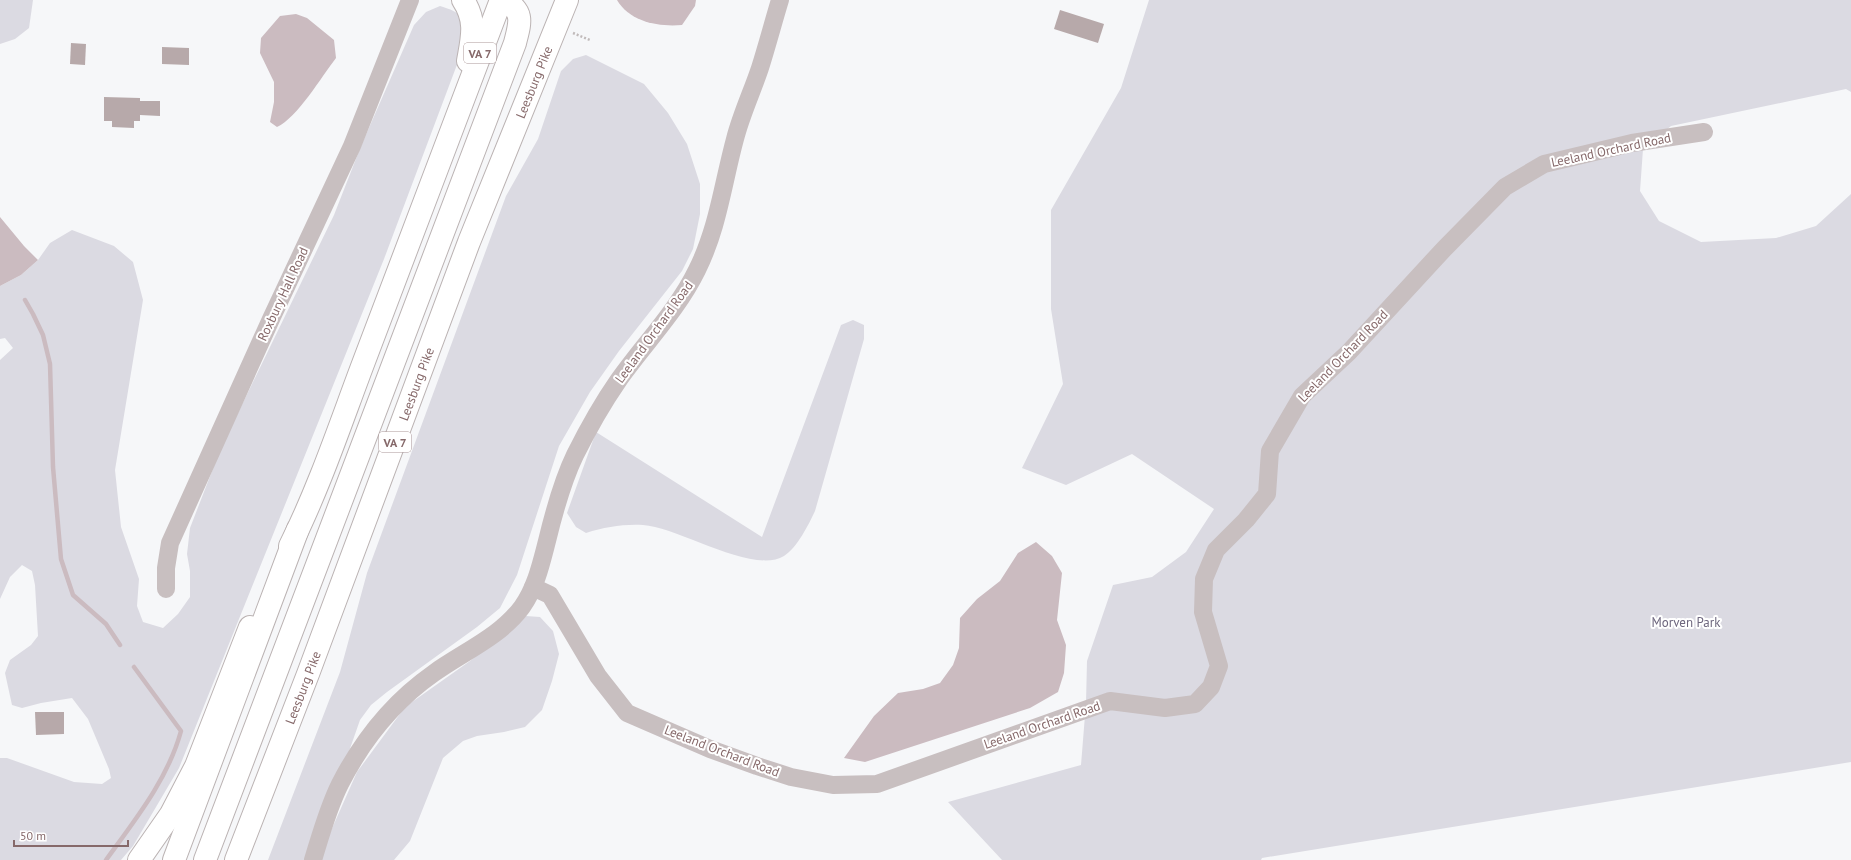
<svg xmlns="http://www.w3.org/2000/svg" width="1851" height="860" font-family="'PT Sans',sans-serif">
<rect width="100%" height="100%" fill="#f6f7f9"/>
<g fill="#dbdae2">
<path d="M0,0H33L29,28L15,39L0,44Z"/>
<path d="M1149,0H1851V92L1846,89L1671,126L1643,149L1640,191L1659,221L1701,242L1776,238L1816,226L1851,194V762L1262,858L1261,860H1002L948,802L1081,765L1086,703L1087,661L1113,585L1152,577L1186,552L1214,509L1132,454L1066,485L1022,468L1063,384L1051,309V210L1121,88Z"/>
<path d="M440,6C462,13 463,15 467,38L384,259L179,768L133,846L121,860H0V758H7L74,782L102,784L111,778L109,769L88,719L72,698L41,703L22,708L12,705L5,673L10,660L31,645L38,636L35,585L32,571L22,565L10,577L0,599V360L13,348L5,338L0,339V286L21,275L38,260L50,243L72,230L114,246L133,262L143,300L115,470L121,527L139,579L137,606L143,622L163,628L178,614L190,597V571L187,554L190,528L221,448L334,215L361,146L414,25L426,12Z"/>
<path d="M586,55L644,84L668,113L687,144L700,184V214L693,249L682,271L619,351L590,392L559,446L517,575L500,608L477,627L387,692L371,705L360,720L311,860H268L340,672L367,573L506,196L538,139L561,71L573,59Z"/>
<path d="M853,320L864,325V339L815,511C809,524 797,548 784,556C753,575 678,527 643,525C623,524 605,527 586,533L576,527L567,513L596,432L762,537L841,325Z"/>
<path d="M526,616L540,617L553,631L559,654L552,681L542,710L525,727L504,732L477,736L463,741L443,758L410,841L394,860H318L357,772L405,707L470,661Z"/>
</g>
<g fill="#cbbbc0">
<path d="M617,0H696L695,6L682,25C658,27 630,22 617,0Z"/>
<path d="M296,14L307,18L334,40L336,58C322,76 297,118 277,127L270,122L274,102V82L260,53L261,38L280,16Z"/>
<path d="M0,217L24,246L38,260L21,275L0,286Z"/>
<path d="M1036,542L1052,556L1062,573L1057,620L1066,645L1064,673L1058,692L1030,708L865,762L844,758L874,716L898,693L923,689L940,683L953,665L959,648L960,618L977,599L1000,581L1018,553Z"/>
</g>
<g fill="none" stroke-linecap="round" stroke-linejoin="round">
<g stroke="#cbbbc0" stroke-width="4.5">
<path d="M25,300L33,314L43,335L50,364L53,467L61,559L73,595L106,624L120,645"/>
<path d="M106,860C135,820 168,779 181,731L134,667"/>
</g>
</g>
<g fill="#b7a9aa">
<path d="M1060,10L1104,24L1098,43L1054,29Z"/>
<path d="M71,43L86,44L85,65L70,64Z"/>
<path d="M162,47L189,48V65L162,64Z"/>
<path d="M104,97L140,98V101H160V116L140,115V121H134V128L112,127V121H104Z"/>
<path d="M35,712H64V734L36,735Z"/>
</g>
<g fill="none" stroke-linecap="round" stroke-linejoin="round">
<defs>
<g id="trunk">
<path d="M463,0C477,21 472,38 468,61"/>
<path d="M290,546C319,488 340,425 363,364C410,243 454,121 501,0"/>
<path d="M139,860L171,814L196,766L250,627"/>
<path id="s1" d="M236,860L308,674L469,242L567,0"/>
</g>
<g id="motorway">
<path d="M174,860L298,529"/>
<path d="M205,860L515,43C520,23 525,11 503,0"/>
</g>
</defs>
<use href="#trunk" stroke="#bbb3b3" stroke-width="24"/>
<use href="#motorway" stroke="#bbb3b3" stroke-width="24"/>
<path stroke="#c0baba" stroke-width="2.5" stroke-dasharray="2 2" stroke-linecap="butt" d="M573,33L590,40"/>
<g stroke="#c8bfc0" stroke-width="18">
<path d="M533,587L550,595L598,676L627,713L710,749L757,766L791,777L833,785L877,784L1110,701L1165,708L1195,704L1211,687L1219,666L1203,612L1204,579L1216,550L1246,520L1267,494L1270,451L1302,396L1349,352L1444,249L1505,187L1544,164L1632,143L1704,132"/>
<path d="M166,589V568L170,543L271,319L352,146L410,0"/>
<path d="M313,860C321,834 328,808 340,784C362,741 394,701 434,673C463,652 500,637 522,607C536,587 541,564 547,541C554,512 562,482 575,455C588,429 602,404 618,381C644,344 677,311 697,270C718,228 723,183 735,139C741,115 752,92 760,68C767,46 773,23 780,0"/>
</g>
<use href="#trunk" stroke="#fff" stroke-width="22"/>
<use href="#motorway" stroke="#fff" stroke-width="22"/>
</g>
<g text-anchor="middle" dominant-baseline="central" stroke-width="4" stroke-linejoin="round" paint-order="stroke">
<g fill="#fff" stroke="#aa9697" stroke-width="1">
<rect x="464" y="43" width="32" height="20" rx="3"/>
<rect x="379" y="432" width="32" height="20" rx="3"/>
</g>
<g font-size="12" font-weight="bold" fill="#86696a">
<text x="480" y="53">VA 7</text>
<text x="395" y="442">VA 7</text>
</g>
<g font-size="13" fill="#86696a" stroke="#fff">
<text stroke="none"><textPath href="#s1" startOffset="833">Leesburg Pike</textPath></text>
<text transform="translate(1611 150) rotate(-12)">Leeland Orchard Road</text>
<text transform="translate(283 294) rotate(-65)">Roxbury Hall Road</text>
<text transform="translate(654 332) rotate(-54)">Leeland Orchard Road</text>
<text transform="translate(1343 356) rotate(-46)">Leeland Orchard Road</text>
<text stroke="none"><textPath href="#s1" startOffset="509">Leesburg Pike</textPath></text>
<text stroke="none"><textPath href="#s1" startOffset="185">Leesburg Pike</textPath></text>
<text transform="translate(1042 725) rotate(-19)">Leeland Orchard Road</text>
<text transform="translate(722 751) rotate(21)">Leeland Orchard Road</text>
</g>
<g font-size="13" fill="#6e677e" stroke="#fff">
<text x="1686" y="622">Morven Park</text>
</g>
</g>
<path d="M14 840v6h114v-6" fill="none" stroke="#86696a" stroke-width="2"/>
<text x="20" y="840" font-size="12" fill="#86696a" stroke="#ffffff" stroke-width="3" paint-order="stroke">50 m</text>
</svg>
